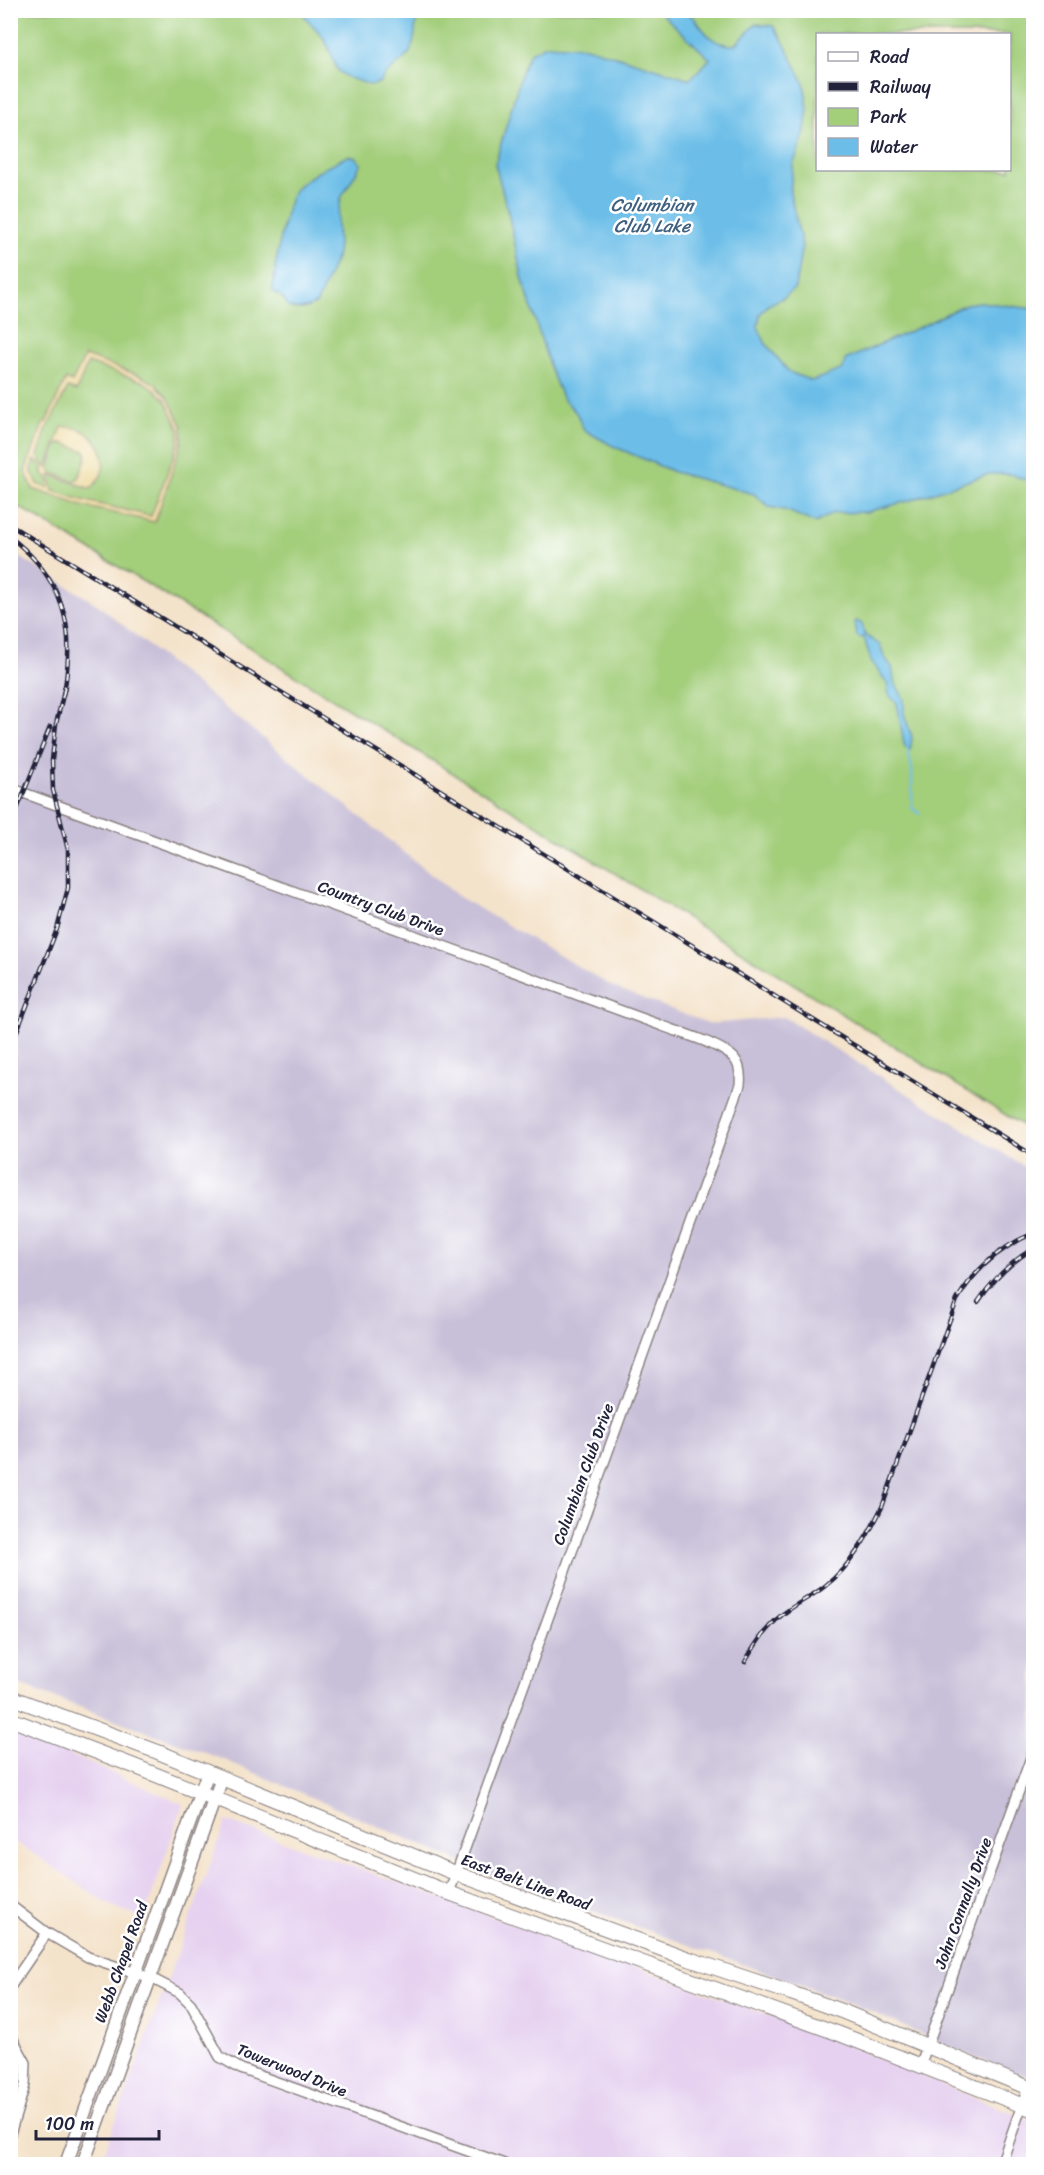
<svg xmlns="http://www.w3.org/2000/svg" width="1044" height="2175" font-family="Sriracha,sans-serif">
<rect width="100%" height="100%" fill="#fff"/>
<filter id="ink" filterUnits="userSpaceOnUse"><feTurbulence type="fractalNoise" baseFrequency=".0167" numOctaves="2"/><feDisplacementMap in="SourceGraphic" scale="12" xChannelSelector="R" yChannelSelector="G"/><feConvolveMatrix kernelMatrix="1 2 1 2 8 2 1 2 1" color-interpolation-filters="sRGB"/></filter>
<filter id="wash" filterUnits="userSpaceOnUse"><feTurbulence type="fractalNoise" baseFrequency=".008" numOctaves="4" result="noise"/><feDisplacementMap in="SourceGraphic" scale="24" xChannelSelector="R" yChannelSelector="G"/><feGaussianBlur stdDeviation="1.35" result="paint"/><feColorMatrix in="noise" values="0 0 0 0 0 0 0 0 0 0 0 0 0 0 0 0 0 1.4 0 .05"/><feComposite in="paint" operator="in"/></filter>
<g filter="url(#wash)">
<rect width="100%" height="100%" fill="#f4e3cb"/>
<g fill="#e6d2f0">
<path d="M16,1731L183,1804L144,1919L108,1904L39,1857L11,1840V1746Z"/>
<path d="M226,1821L810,2030L1034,2122L1033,2164H100Z"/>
</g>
<path fill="#c8bfd8" d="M10,551L98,605L458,896L613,987L710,1024L784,1017L1033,1172V2079L973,2057L846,2001L486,1873L225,1760L11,1682Z"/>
<path fill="#a3ce7a" stroke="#62785a" stroke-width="1.5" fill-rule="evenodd" d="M10,11H1033V1132L147,584L11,502ZM818,34H1010V170H818Z"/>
<path fill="#eeda9e" stroke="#887e6c" stroke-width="1.5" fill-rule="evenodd" d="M85,356L141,376L154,383L167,396L182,425V442L155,522L82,506L33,489L25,471L43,424L46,422L66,379L72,382ZM88,363L144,382L154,389L165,399L179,428V442L151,516L82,500L53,491L50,476L51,475L91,489C95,484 100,479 102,473C110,447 86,424 62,427L47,467H45L38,456L47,428L68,388L76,391ZM62,443L85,451L87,456L79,478L74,481L52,473L49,468L57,445ZM35,460L43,468V474L47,477L49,483L48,488L38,484L31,470Z"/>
<g fill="#6cbee8" stroke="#477092" stroke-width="1.5">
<path d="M302,11H421C412,22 418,38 410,52C402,64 387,69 380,82C372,87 370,85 362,82C324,72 341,62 322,36C316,27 306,21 302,11Z"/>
<path d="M659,11C665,10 673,9 679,10C704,15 700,46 735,45L756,24L773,26L781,37L804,83L808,109L804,135L793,165L790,193L802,245L795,288L784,297L768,305L760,314L758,327L766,344L789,372L812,381L843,369L845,360L924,325L966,304L980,302L1033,309V482L1009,474H989L908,501L866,512L834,513L815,523L788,511L769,507L754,494L674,472L613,446L584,430L577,414L562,397L551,371L522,277L508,212L495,164L522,72L530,53L546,45L586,47L690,79L710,59Z"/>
<path d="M348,156L355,157L361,164L341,198L337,223L338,245L336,258L317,303C307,309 298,311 288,307L284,299L273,291C272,282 276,276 275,267C280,243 283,217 292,195C297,181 335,162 348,156Z"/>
<path d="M857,621L862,624L865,635L880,645L884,657L892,667L894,681L904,699V714L912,737L910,750L906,748L904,744L897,703L889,695L887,683L871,661L864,637L860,638L857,636L855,622Z"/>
</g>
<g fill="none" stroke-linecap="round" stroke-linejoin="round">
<path stroke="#6cbee8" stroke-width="2" d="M908,749L912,769V808L920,814"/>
</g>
</g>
<g filter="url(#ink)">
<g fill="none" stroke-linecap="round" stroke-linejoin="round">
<defs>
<g id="minor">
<path d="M10,788L660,1025C680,1033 719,1043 734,1058C740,1065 741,1075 740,1085L449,1893"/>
<path d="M10,1905L47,1933L88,1957L151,1978L180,1993L191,2004L220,2057L241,2069L504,2164"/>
<path d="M10,1987L47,1933"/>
<path d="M10,2034L26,2063L25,2085L10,2134"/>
<path d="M920,2066L1034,1749"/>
<path d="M1001,2164L1028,2088"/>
</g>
<g id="secondary">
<path d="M66,2164L208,1772"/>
<path d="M83,2164L222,1778"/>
</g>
<g id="primary">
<path d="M10,1697L158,1752L455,1873L689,1959L791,1993L844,2012L1034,2090"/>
<path d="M10,1719L134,1766L449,1893L837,2033L1034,2110"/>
</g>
</defs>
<use href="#minor" stroke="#8b8283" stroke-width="12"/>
<use href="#secondary" stroke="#8b8283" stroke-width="15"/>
<use href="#primary" stroke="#8b8283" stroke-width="16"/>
<use href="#minor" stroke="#fff" stroke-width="9"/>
<use href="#secondary" stroke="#fff" stroke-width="12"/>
<use href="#primary" stroke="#fff" stroke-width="14"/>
<defs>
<g id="rail">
<path d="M10,525L1034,1156"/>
<path d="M10,537C49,567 71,607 68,657C67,669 67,682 63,694"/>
<path d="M10,827L50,727"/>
<path d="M10,1049L57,929L68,888V850L53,790L52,760L56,724L65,687"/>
<path d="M978,1302C993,1280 1010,1262 1034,1248"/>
<path d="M745,1662C757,1641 770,1622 790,1609C801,1601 814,1595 825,1586C851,1566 868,1536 882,1507L957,1300C975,1269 1000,1247 1034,1233"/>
</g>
</defs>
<use href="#rail" stroke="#22223b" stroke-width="4.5"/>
<use href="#rail" stroke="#fff" stroke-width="2" stroke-dasharray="7" stroke-linecap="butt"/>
</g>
</g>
<g text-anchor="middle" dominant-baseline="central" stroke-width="5" stroke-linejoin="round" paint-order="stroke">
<g font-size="16" fill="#22223b" stroke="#fff">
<text transform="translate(381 908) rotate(20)">Country Club Drive</text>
<text transform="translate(583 1474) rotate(-70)">Columbian Club Drive</text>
<text transform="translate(526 1882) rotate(20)">East Belt Line Road</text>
<text transform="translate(963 1903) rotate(-70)">John Connally Drive</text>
<text transform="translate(121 1962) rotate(-70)">Webb Chapel Road</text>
<text transform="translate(292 2070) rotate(22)">Towerwood Drive</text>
</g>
<g font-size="18" font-style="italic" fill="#406080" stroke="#fff">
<text x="652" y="205">Columbian<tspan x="652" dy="21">Club Lake</tspan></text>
</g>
</g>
<rect width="1044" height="2175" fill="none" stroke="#fff" stroke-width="36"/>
<rect x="816" y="33" width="195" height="138" fill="#ffffff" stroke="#a7a7b1" stroke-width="1.5"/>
<rect x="828" y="52" width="30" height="9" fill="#ffffff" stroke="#a7a7b1" stroke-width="1.5"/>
<text x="870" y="63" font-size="18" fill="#22223b">Road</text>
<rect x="828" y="82" width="30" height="9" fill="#22223b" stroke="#a7a7b1" stroke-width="1.5"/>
<text x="870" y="93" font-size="18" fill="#22223b">Railway</text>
<rect x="828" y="108" width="30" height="18" fill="#a3ce7a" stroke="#a7a7b1" stroke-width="1.5"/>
<text x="870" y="123" font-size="18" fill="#22223b">Park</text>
<rect x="828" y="138" width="30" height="18" fill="#6cbee8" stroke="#a7a7b1" stroke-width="1.5"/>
<text x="870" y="153" font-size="18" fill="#22223b">Water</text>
<path d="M36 2130v9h123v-9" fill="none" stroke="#22223b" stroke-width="3"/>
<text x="45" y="2130" font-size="18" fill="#22223b" stroke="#ffffff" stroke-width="4.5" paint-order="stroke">100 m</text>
</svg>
